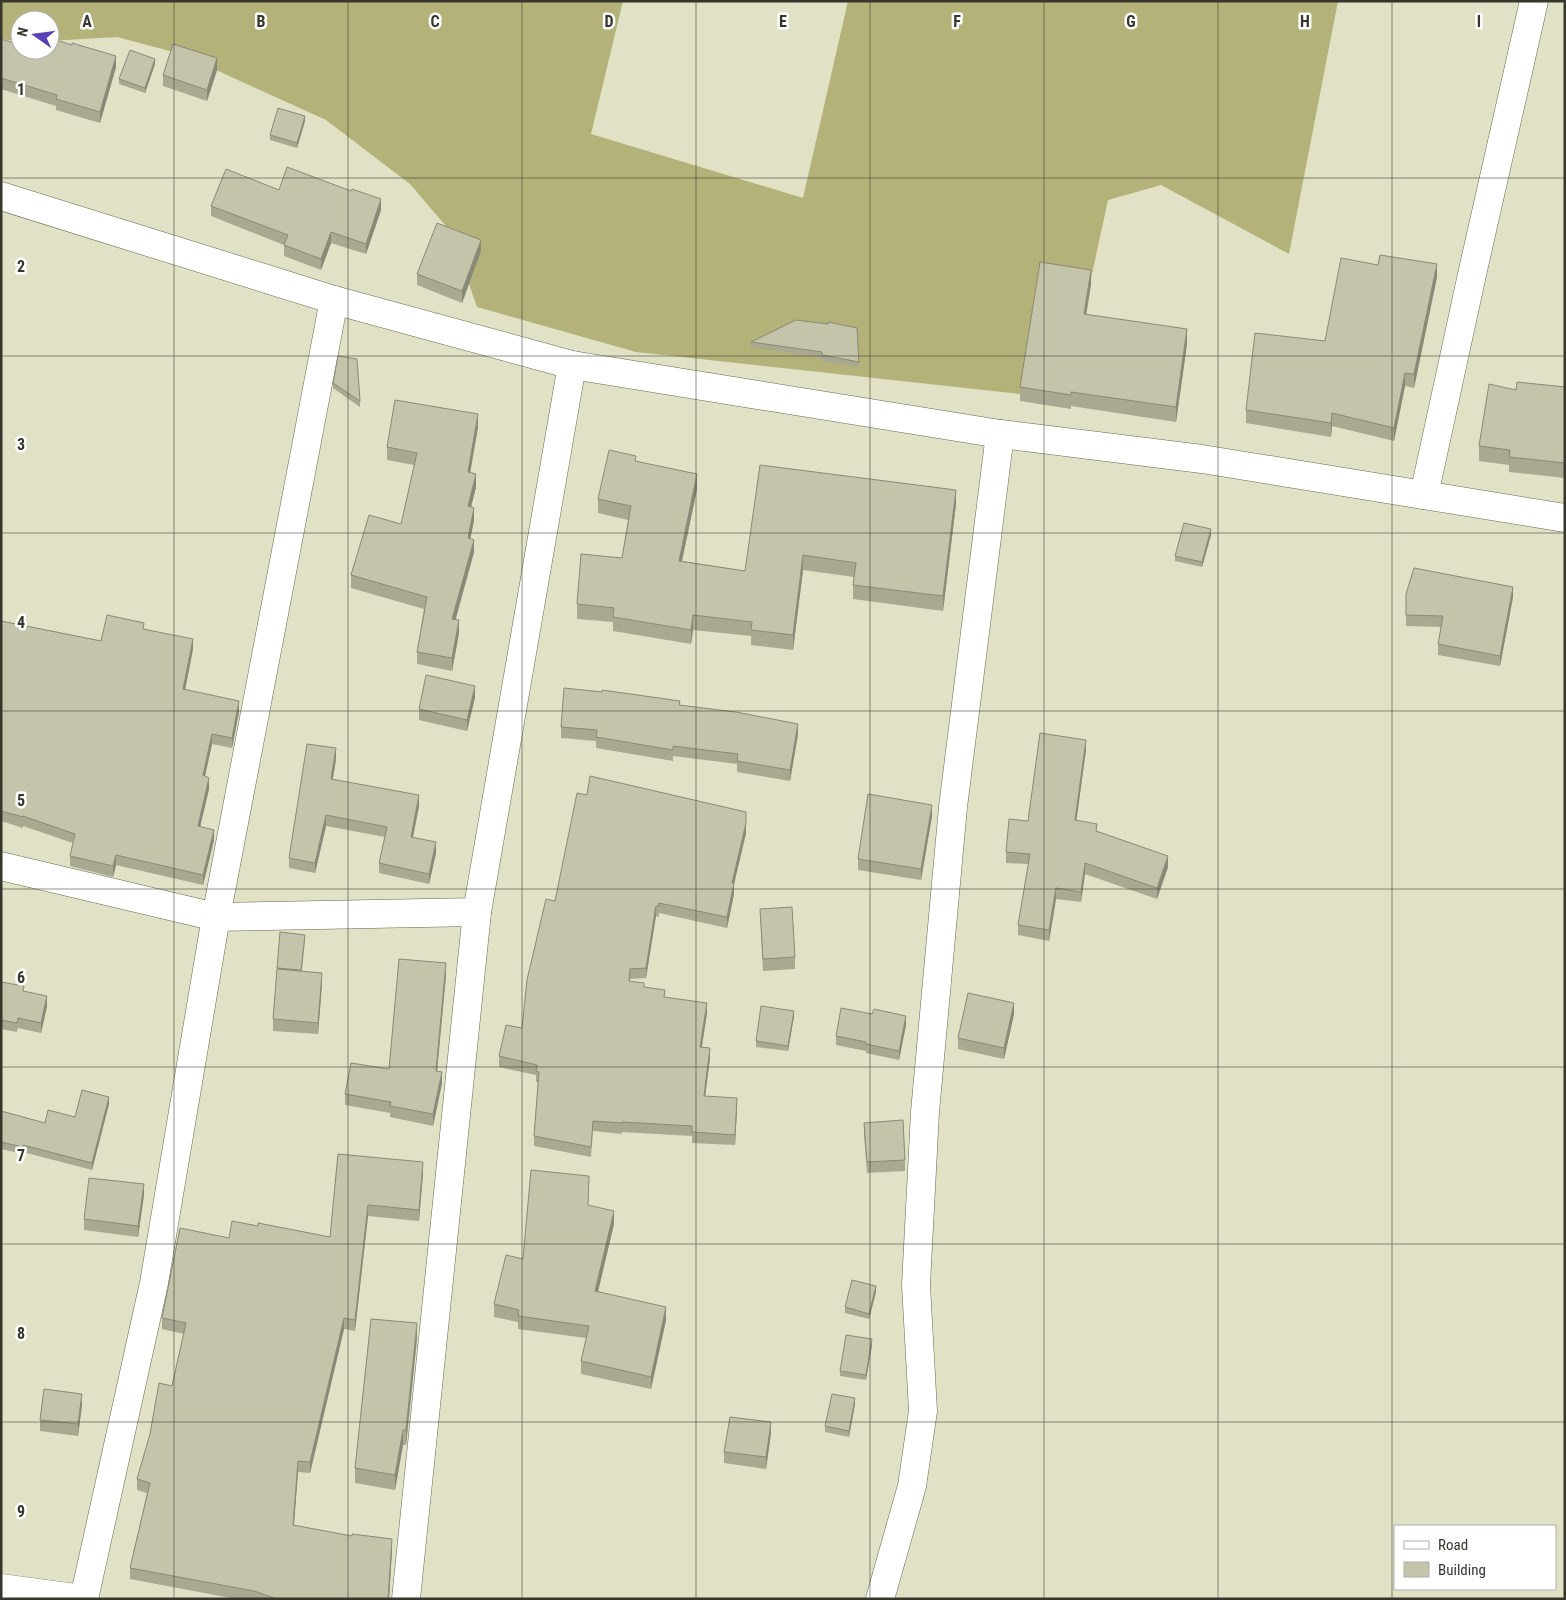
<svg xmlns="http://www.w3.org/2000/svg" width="1566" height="1600" font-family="'Roboto Condensed',sans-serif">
<rect width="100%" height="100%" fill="#e1e1c6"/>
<path fill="#b3b278" d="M1,1H623L591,134L803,198L848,1H1338L1289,254L1161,185L1108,200L1065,399L636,352L477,307L451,232L410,184L326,120L181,54L117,37L50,41V20H20V42L1,39Z"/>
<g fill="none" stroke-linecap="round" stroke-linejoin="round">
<defs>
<g id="minor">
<path d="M1424,495L1473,270L1534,1"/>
<path d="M1,866L216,917L477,912"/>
<path d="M1,1588L83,1599"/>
<path d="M84,1599L154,1283L216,917L334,300"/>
<path d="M406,1599L477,912L572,365"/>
<path d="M880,1599L912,1486L923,1411L916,1285L925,1112L953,807L1000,434"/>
</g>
<path id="secondary" d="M1,196L334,300L572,365L1000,434L1202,459L1565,518"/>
</defs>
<use href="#minor" stroke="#686851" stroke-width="29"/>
<use href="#secondary" stroke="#686851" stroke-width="29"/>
<use href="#minor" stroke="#fff" stroke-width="28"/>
<use href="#secondary" stroke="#fff" stroke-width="28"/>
</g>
<g fill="#a9a992">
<path d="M1,39L20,50L116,67L100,123L56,110V106L1,89Z"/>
<path d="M155,64L145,93L119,84V79Z"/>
<path d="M217,70L207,101L163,86V75Z"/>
<path d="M305,121L297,148L270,140V135Z"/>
<path d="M279,190L381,210L366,254L331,243L321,270L284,256V245L211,216V206Z"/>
<path d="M481,251L462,303L417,285V274Z"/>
<path d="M1437,277L1414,388L1405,386L1394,441L1332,426L1331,437L1246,423V410Z"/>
<path d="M1091,284L1086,314L1187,344L1176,422L1071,406V409L1020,401V387Z"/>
<path d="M796,320L859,362V367L822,361V358L751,347V342Z"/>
<path d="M333,383L360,401V407L333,388Z"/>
<path d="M1565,387V478L1509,472V465L1479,461V446Z"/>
<path d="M478,427L470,473L476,487L471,507L474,520L470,539L474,552L456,619L459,633L452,671L417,664V652L424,609L351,588V575L401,524L414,465L387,460V447Z"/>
<path d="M636,461L697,489L682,561L745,571L956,504L943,611L853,599V585L854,577L803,570L793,650L751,645V636L693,630L691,644L613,631V622L577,619V604L622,558L628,520L598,513V499Z"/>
<path d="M1211,535L1202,567L1175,561V556Z"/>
<path d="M1406,594L1513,597L1500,666L1438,655V644L1441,627L1406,626Z"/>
<path d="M1,621L101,641L144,629L193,649L185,690L239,712L232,748L212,744L205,776L209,789L200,826L214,840L203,885L116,865L113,877L70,866V856L73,843L23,826V828L1,821Z"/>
<path d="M475,697L467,731L419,720V709Z"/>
<path d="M680,705L798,734L790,781L737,772V764L673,756V761L596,748V741L561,738V727Z"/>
<path d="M1086,750L1076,821L1168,867L1157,899L1085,874L1081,902L1056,899L1049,941L1018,935V925L1029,864L1006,863V852Z"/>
<path d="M336,759L333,779L419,806L413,837L436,853L429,884L379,873V863L385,837L326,826L315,873L289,868V858Z"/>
<path d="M587,795L746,833L734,884V894L727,928L659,913V917L656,916L646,978L630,979L629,981L665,997L707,1013L702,1047L710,1058L705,1096L737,1108L735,1145L692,1143V1136L622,1132V1134L593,1131L591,1157L534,1146V1136L538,1082H536V1075L499,1067V1056L522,1028L555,901Z"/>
<path d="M932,816L921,880L858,870V859Z"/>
<path d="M760,909L795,957V969L763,971Z"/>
<path d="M305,940L302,971L322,984L318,1034L273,1031V1019L277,968Z"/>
<path d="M446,975L437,1071L442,1083L433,1126L390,1117V1113L345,1105V1094L389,1069Z"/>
<path d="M1,982L24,991L47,1006L41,1033L18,1028L17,1032L1,1029Z"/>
<path d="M1014,1014L1004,1059L958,1049V1038Z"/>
<path d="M794,1016L788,1051L756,1047V1041Z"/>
<path d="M906,1025L899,1060L866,1053V1051L836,1045V1036Z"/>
<path d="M109,1104L92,1170L23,1152V1154L1,1149V1111L45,1123L75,1117Z"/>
<path d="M864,1123L905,1160V1171L867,1173L864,1134Z"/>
<path d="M338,1154L423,1173L419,1221L368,1216L355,1331L344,1329L310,1473L298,1472L294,1525L392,1550L389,1599H236L130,1579V1568L147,1493L137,1490V1479L172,1386L184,1334L162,1329V1318L229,1238L258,1226L330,1237Z"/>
<path d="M589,1189L588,1205L614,1224L598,1292L666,1320L651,1389L581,1374V1361L586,1338L518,1329V1322L494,1317V1304L523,1259Z"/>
<path d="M144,1195L138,1237L84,1230V1219Z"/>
<path d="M876,1292L869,1319L845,1313V1307Z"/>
<path d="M417,1338L406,1445H403L395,1490L355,1483V1468Z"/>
<path d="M872,1345L866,1380L840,1376V1371Z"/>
<path d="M855,1404L849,1437L825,1432V1426Z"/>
<path d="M82,1405L78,1436L40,1431V1420Z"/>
<path d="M771,1433L766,1469L724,1463V1452Z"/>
</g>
<g fill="#898977">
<path d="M116,56V67L100,123V112Z"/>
<path d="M217,58V70L207,101V90Z"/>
<path d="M155,59V64L145,93V88Z"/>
<path d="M305,116V121L297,148V143Z"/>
<path d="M381,199V210L366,254V244Z"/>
<path d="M331,232V243L321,270V259Z"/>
<path d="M481,240V251L462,303V291Z"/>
<path d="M1437,264V277L1414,388V374Z"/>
<path d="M1091,270V284L1084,329V314Z"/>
<path d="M1187,329V344L1176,422V407Z"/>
<path d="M1405,373V386L1394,441V428Z"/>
<path d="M1332,413V426L1331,437V423Z"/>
<path d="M478,414V427L468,485V472Z"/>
<path d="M476,474V487L468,519V506Z"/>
<path d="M697,474V489L679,575V561Z"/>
<path d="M956,490V504L943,611V596Z"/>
<path d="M474,508V520L468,551V538Z"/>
<path d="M1211,529V535L1202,567V562Z"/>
<path d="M474,540V552L452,631V619Z"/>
<path d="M803,555V570L793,650V635Z"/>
<path d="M1513,587V597L1500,666V656Z"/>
<path d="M693,615V630L691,644V630Z"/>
<path d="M459,620V633L452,671V658Z"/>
<path d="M193,639V649L183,700V689Z"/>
<path d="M475,686V697L467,731V720Z"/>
<path d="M239,701V712L232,748V738Z"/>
<path d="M798,724V734L790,781V770Z"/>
<path d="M212,734V744L203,785V775Z"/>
<path d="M1086,740V750L1075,831V820Z"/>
<path d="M336,748V759L331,789V779Z"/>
<path d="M209,778V789L198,836V826Z"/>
<path d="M419,795V806L411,847V837Z"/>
<path d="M932,805V816L921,880V869Z"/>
<path d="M326,815V826L315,873V863Z"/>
<path d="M746,823V833L734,884V894L727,928V917L732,883Z"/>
<path d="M214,830V840L203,885V875Z"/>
<path d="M436,842V853L429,884V874Z"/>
<path d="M116,855V865L113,877V866Z"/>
<path d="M1168,856V867L1157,899V888Z"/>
<path d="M1085,863V874L1081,902V892Z"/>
<path d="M1056,888V899L1049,941V930Z"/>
<path d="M656,906V916L646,978V968Z"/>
<path d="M446,963V975L436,1082V1071Z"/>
<path d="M322,973V984L318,1034V1023Z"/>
<path d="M47,996V1006L41,1033V1023Z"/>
<path d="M707,1003V1013L700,1057V1047Z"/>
<path d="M1014,1003V1014L1004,1059V1048Z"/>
<path d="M794,1011V1016L788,1051V1046Z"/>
<path d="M906,1016V1025L899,1060V1051Z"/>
<path d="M710,1048V1058L704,1106V1096Z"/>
<path d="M442,1072V1083L433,1126V1114Z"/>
<path d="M109,1097V1104L92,1170V1163Z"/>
<path d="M737,1098V1108L735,1145V1135Z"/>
<path d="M423,1162V1173L419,1221V1210Z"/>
<path d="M144,1184V1195L138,1237V1226Z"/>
<path d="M368,1205V1216L355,1331V1320Z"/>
<path d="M614,1211V1224L595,1304V1291Z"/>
<path d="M876,1286V1292L869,1319V1314Z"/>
<path d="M666,1307V1320L651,1389V1377Z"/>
<path d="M344,1318V1329L310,1473V1462Z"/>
<path d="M417,1323V1338L406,1445V1430Z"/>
<path d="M872,1339V1345L866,1380V1375Z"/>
<path d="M82,1394V1405L78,1436V1424Z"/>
<path d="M855,1398V1404L849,1437V1431Z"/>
<path d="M771,1422V1433L766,1469V1457Z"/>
<path d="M403,1430V1445L395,1490V1475Z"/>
<path d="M298,1461V1472L293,1536V1525Z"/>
<path d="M392,1539V1550L389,1599H388Z"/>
</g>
<g fill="#c4c4aa" stroke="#898977">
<path d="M50,38L72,45V43L116,56L100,112L56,99L57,95L1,78V39L20,45V50H50Z"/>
<path d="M173,44L217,58L207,90L163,75Z"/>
<path d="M130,50L155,59L145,88L119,79Z"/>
<path d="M278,108L305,116L297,143L270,135Z"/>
<path d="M287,167L351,191L352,189L381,199L366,244L331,232L321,259L284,245L288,235L211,206L226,169L279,190Z"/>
<path d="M437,223L481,240L462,291L417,274Z"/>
<path d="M1380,255L1437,264L1414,374L1405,373L1394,428L1332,413L1331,423L1246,410L1255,333L1325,341L1341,258L1378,265Z"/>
<path d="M1040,262L1091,270L1084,314L1187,329L1176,407L1071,392V395L1020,387Z"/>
<path d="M796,320L828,324V322L857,328L859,362L822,355V352L751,342Z"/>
<path d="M338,356L357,359L360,401L333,383Z"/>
<path d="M1517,382L1565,387V463L1509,457L1510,450L1479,446L1489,384L1516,390Z"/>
<path d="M395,400L478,414L468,472L476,474L468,506L474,508L468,538L474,540L452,619L459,620L452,658L417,652L427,597L351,575L369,515L401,524L417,453L387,447Z"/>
<path d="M609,450L636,456L635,461L697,474L679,561L745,571L760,465L956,490L943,596L853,585L856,563L803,555L793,635L751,630L752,622L693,615L691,630L613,617L614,608L577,604L581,554L622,558L631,506L598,499Z"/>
<path d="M1184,523L1211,529L1202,562L1175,556Z"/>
<path d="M1414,568L1513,587L1500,656L1438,644L1443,616L1406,615V594Z"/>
<path d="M107,615L144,623L143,629L193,639L183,689L239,701L232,738L212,734L203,775L209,778L198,826L214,830L203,875L116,855L113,866L70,856L75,834L23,816V817L1,811V621L101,641Z"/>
<path d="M426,675L475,686L467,720L419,709Z"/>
<path d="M564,688L602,692V690L680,701L679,705L736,712L798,724L790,770L737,761L738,754L673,746V750L596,737L597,730L561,727Z"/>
<path d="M1040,733L1086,740L1075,820L1097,824L1096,831L1168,856L1157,888L1085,863L1081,892L1056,888L1049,930L1018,925L1030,854L1006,852L1009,819L1028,821Z"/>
<path d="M307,744L336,748L331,779L419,795L411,837L436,842L429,874L379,863L387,827L326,815L315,863L289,858Z"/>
<path d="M590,776L746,812V823L732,883H734L727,917L659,903V906H656L646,968L630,969L629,981L644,983V987L665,990L664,997L707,1003L700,1047L710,1048L704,1096L737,1098L735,1135L692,1132V1126L622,1122V1123L593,1121L591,1147L534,1136L539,1072L536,1071L537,1065L499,1056L506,1025L522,1028L527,980L546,899L555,901L577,793L587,795Z"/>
<path d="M868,794L932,805L921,869L858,859Z"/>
<path d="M792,907L795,957L763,959L760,909Z"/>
<path d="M280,932L305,935L301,970L277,968Z"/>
<path d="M399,959L446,963L436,1071L442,1072L433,1114L390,1106L391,1102L345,1094L351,1063L389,1069Z"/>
<path d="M277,969L322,973L318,1023L273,1019Z"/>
<path d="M1,982L24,986L23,991L47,996L41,1023L18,1018L17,1023L1,1020Z"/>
<path d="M968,993L1014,1003L1004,1048L958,1038Z"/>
<path d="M761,1006L794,1011L788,1046L756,1041Z"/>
<path d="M841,1008L872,1014L874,1009L906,1016L899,1051L866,1044V1042L836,1036Z"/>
<path d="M82,1090L109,1097L92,1163L23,1145V1147L1,1142V1111L45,1123L48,1110L75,1117Z"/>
<path d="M903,1120L905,1160L867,1162L864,1123Z"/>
<path d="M338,1154L423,1162L419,1210L368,1205L355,1320L344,1318L310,1462L298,1461L293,1525L352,1536V1534L392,1539L388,1599H277L254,1591L130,1568L150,1483L137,1479L150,1434L159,1383L172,1386L186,1323L162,1318L180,1228L229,1238L232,1221L258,1226V1223L330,1237Z"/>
<path d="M531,1170L589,1176L588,1205L614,1211L595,1291L666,1307L651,1377L581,1361L589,1326L518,1316L519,1310L494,1304L506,1255L523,1259Z"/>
<path d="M89,1178L144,1184L138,1226L84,1219Z"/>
<path d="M852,1280L876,1286L869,1314L845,1307Z"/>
<path d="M371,1319L417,1323L406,1430H403L395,1475L355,1468Z"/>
<path d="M846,1335L872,1339L866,1375L840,1371Z"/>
<path d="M44,1389L82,1394L78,1424L40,1420Z"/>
<path d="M832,1394L855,1398L849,1431L825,1426Z"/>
<path d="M730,1417L771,1422L766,1457L724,1452Z"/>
</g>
<path fill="none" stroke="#36362c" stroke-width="1" stroke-opacity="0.55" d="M174,1V1599M348,1V1599M522,1V1599M696,1V1599M870,1V1599M1044,1V1599M1218,1V1599M1392,1V1599M1,178H1565M1,356H1565M1,533H1565M1,711H1565M1,889H1565M1,1067H1565M1,1244H1565M1,1422H1565"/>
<g font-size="16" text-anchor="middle" font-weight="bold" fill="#36362c" stroke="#fff" stroke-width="5" stroke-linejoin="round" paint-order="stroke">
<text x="87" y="27">A</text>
<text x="261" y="27">B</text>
<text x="435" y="27">C</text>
<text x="609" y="27">D</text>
<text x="783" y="27">E</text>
<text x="957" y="27">F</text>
<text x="1131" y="27">G</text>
<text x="1305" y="27">H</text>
<text x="1479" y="27">I</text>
<text x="21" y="95">1</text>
<text x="21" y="272">2</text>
<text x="21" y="450">3</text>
<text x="21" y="628">4</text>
<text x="21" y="806">5</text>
<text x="21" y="983">6</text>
<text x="21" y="1161">7</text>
<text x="21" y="1339">8</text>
<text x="21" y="1517">9</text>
</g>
<rect width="1566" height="1600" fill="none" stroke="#36362c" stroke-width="5"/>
<rect x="1394" y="1525" width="162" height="65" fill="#ffffff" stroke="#afafab"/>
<rect x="1404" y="1541" width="25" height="8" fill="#ffffff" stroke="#afafab"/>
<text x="1438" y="1550" font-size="15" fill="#36362c">Road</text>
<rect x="1404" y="1562" width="25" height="15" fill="#c4c4aa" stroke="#afafab"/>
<text x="1438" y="1575" font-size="15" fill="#36362c">Building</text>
<g transform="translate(35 35) rotate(284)"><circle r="24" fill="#ffffff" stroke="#afafab"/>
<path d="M0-4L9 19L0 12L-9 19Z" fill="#5a40b8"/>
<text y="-8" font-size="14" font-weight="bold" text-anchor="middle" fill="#36362c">N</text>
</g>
</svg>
